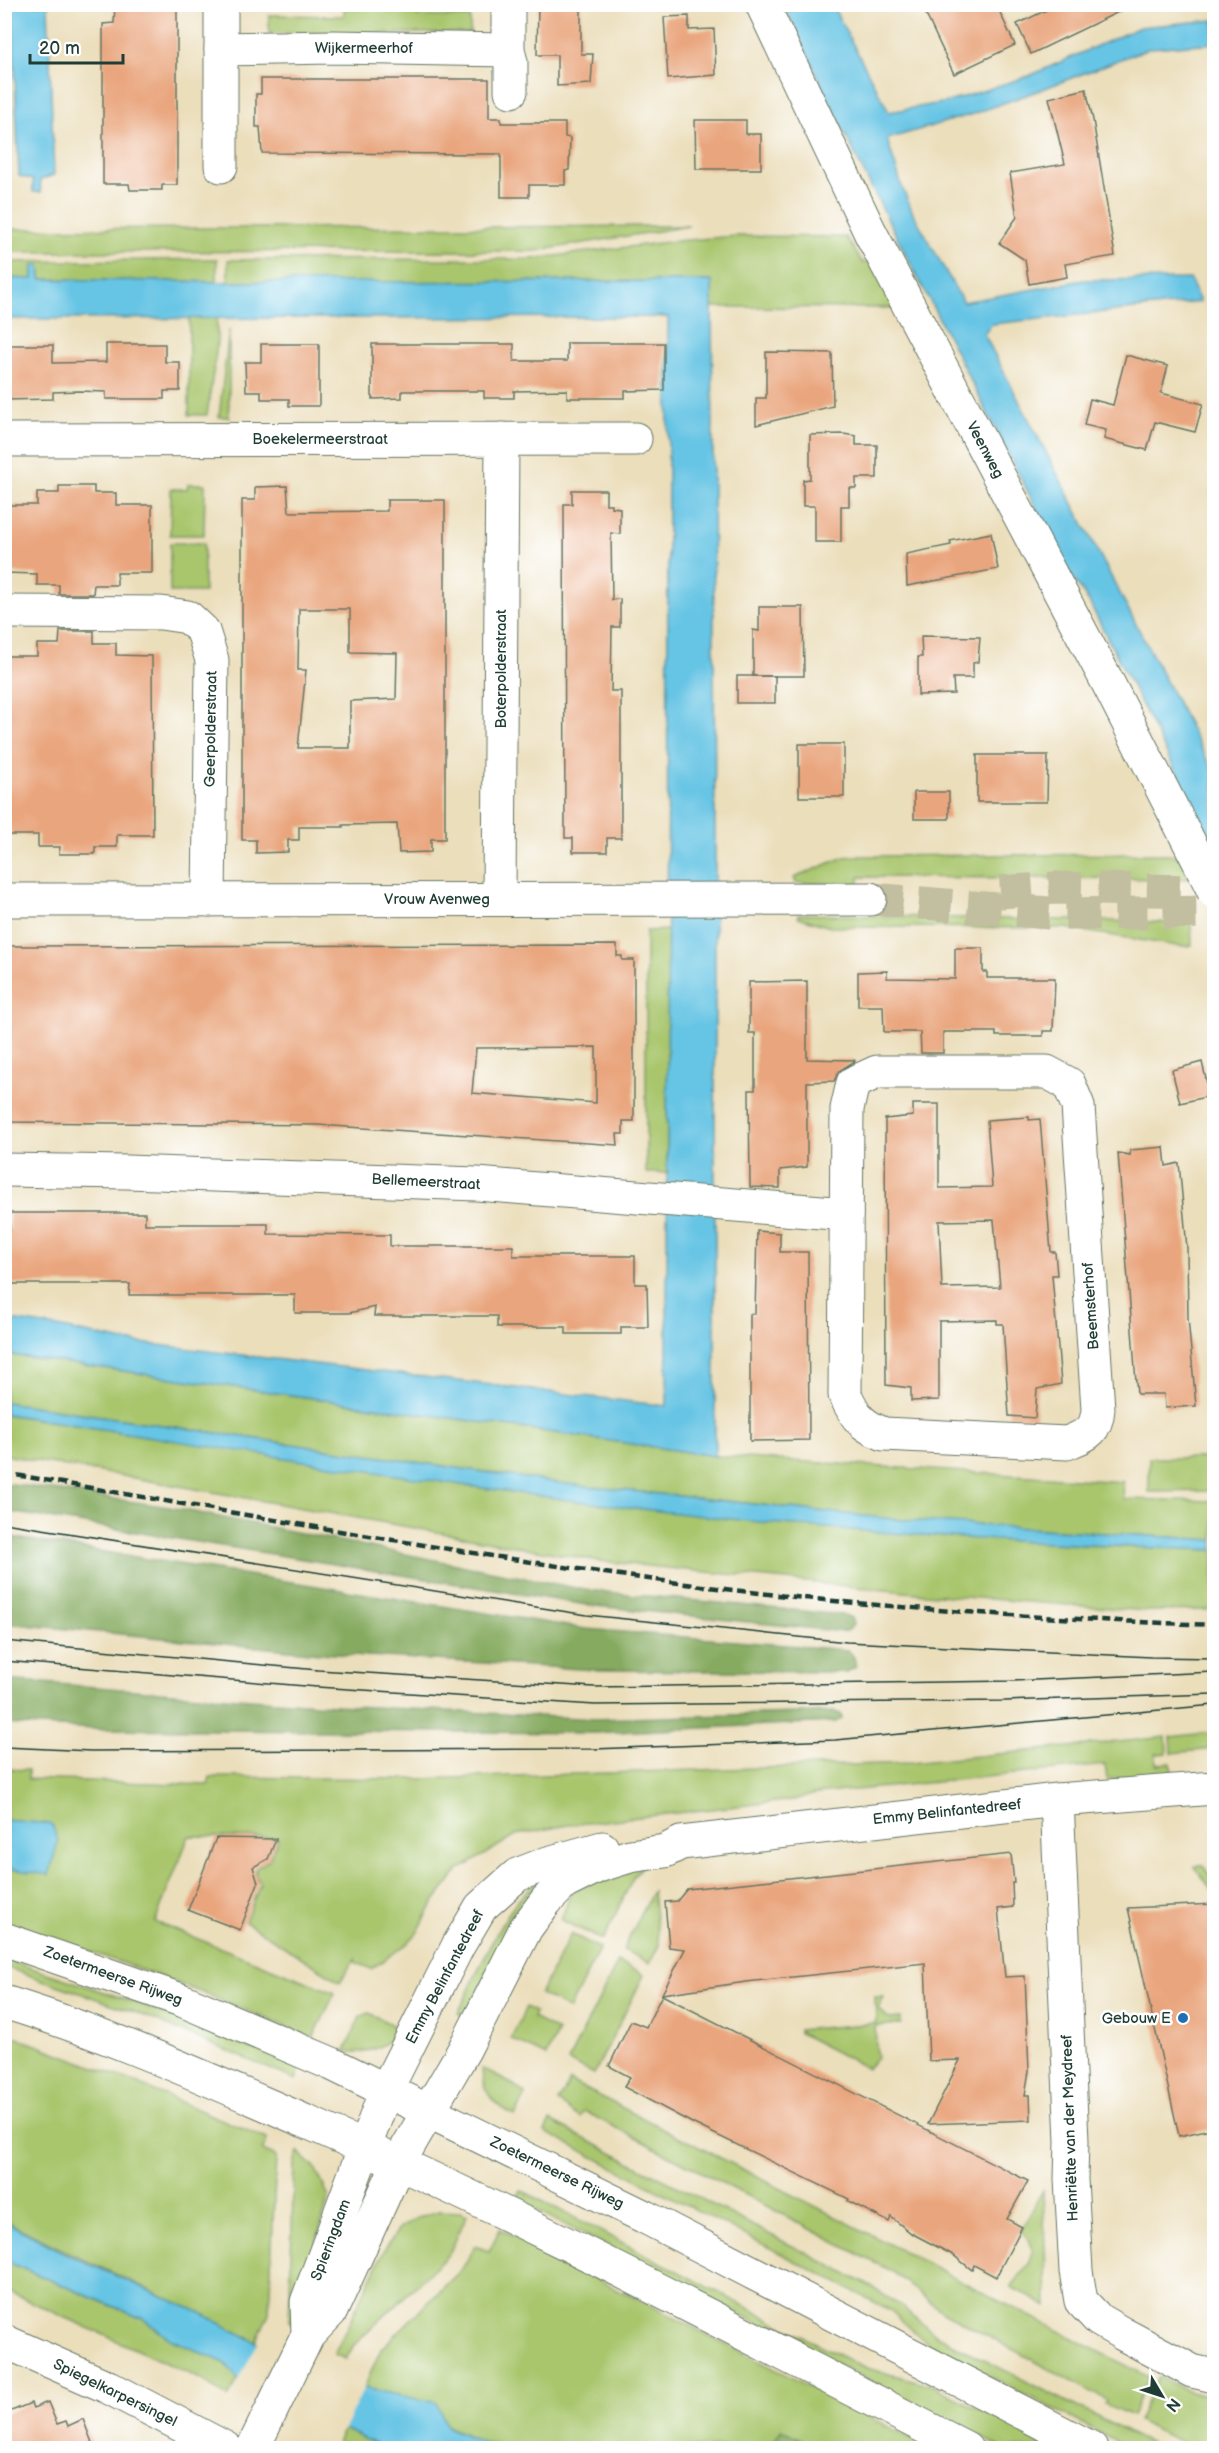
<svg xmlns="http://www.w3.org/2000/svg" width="1219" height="2453" font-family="'Balsamiq Sans',sans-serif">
<rect width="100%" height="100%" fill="#fff"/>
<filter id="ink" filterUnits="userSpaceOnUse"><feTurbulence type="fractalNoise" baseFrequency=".0167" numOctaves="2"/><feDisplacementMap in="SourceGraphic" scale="12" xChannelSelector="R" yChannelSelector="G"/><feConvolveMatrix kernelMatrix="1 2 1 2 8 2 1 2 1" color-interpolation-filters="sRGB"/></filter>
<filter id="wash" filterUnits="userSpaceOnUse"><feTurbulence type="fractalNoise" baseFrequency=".008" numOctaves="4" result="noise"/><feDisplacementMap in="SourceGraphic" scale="24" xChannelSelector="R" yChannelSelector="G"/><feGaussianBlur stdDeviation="1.35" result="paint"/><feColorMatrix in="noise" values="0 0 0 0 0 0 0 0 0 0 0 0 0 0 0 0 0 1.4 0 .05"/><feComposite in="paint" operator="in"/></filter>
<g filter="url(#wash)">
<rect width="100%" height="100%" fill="#ebdebb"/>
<g fill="#a9c66d" stroke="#648250" stroke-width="1.5">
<path d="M344,7H417V16L470,17V33H269V15L344,16Z"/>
<path d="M689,226L535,251L4,252L5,229Z"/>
<path d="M736,236L846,237L863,263L873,261L898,308L711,307V281L228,282V260L531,259L676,241Z"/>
<path d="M217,259V282L41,279L40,265H33V279L5,278L4,262Z"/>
<path d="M189,318H217V345L207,415H189Z"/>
<path d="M229,330V417H219Z"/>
<path d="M188,484H205L204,535H170L171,489H187Z"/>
<rect x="170" y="543" width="34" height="49"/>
<path d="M1170,854L1182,858L1193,879L859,877V884L796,883L794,878L844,857L855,856Z"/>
<path d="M798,914L1191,923L1192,946H1177L1065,928L830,927L798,917Z"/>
<path d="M668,930L667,1173H646V931Z"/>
<path d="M5,1354L715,1456L1123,1482L1124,1499L1214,1501V1540L902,1520L566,1484L5,1402Z"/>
<path d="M4,1414L496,1489L1080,1545L1214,1550V1610L1148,1611L925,1594L599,1561L5,1455Z"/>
<path d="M1149,1458H1214V1491L1149,1492Z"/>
<path d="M1214,1732V1749L1172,1753L1171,1737Z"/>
<path d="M1166,1737L1167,1753L1156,1754V1764L1171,1763L1172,1775L1107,1779L1105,1765L816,1794L793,1800L568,1825L516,1835L459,1870L434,1902L417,1933L407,1944L371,1969L355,1962V1959L340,1982L245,1922L260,1884L256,1875V1868L269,1860L278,1838L189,1836L155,1922L335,1993L313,2038C212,1995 110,1956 5,1924L4,1769L28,1770V1779L208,1785L210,1777L419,1779L911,1763Z"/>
<path d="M646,1860L634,1876L603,1940L561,1920L571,1892Z"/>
<path d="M1203,1865L1214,1883V1893L1195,1867Z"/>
<path d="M547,1874L472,2019L458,2013C480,1969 504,1900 547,1874Z"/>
<path d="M653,1891L659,1945L650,1963L623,1950Z"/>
<path d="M571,1934L600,1948L569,2009L540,1994Z"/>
<path d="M4,1959L144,2005L300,2068L296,2080L140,2014L5,1967Z"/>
<path d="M618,1962L644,1975L594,2074L568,2061Z"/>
<path d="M875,1997H884L878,2009L890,2019L901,2018V2024L875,2026L877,2058L867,2068L799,2033V2030L876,2023Z"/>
<path d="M526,2007L535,2012L533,2018L558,2031L546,2056L511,2039Z"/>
<path d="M369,2013L400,2029C386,2047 368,2055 345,2051L360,2017Z"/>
<path d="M4,2033L129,2080L267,2139L263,2150L276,2156L269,2313L256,2342C174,2298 87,2264 5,2221Z"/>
<path d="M482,2069L514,2085L526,2095L515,2116C494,2106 483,2093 482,2069Z"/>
<path d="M570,2081L1149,2377L1132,2416L1105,2404L1107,2400L943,2312L893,2272L584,2111L580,2118L558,2102Z"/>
<path d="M550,2121L868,2285L901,2306L937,2336L1158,2448H1130L930,2346L890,2310L545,2132Z"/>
<path d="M298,2152L315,2168L329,2197L293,2324L289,2321L294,2163Z"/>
<path d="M521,2190L862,2367L932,2385L1055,2448H1002L516,2200Z"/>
<path d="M1043,2190L1047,2306L1011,2287L1029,2264L1033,2252L1027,2237L1021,2231Z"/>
<path d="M439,2211L460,2212L467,2215L449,2254L354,2345L346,2359L334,2354L386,2247L399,2229L417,2218Z"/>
<path d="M500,2229L930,2448H530L484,2443L364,2388L381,2349L462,2269L475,2246L489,2251Z"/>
<path d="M4,2261L143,2319L170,2339L225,2363L238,2379L228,2398L203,2380L5,2290Z"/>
<path d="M1159,2376L1187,2391L1214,2398V2448H1192L1138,2421Z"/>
<path d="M344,2429L384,2448H334Z"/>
</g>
<g fill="#86ab60" stroke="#52744a" stroke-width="1.5">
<path d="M5,1483L169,1507L586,1590L844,1615L852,1618L854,1623L850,1629L844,1632L587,1605L5,1511Z"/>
<path d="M4,1536L586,1629L848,1650L854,1657L856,1667L847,1672L595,1670L320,1653L5,1623Z"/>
<path d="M5,1680L316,1704L595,1719L835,1712L841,1714L842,1718L836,1722L593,1733L95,1729L5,1724Z"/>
<path d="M781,2429L818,2448H770Z"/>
</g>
<g fill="#66c4e4" stroke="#42808c" stroke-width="1.5">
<path d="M12,5H48L54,175L40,180L41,192H33V180L19,176Z"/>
<path d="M784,5H832L889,112L948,102L1029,76L1140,27L1214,20V43L1150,48L1040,90L973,114L887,139L902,187L913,213L963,302L1084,280L1190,279L1200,302L992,324L984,334L1214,773V846L1089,602L1069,572L861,167Z"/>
<path d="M33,265H40L41,279L228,282L712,281L715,832V1456L5,1354V1319L57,1327L124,1341L667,1406L668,317L5,319V278L33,279Z"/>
<path d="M5,1402L566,1484L902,1520L1214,1540V1550C1060,1545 904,1536 750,1521C500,1496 252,1452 5,1414Z"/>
<path d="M5,1820L52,1824L58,1841L49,1875L5,1868Z"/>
<path d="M4,2221L69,2255L203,2314L256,2342L364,2388L437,2403L447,2427L484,2443L530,2448H384L238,2379L225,2363L170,2339L143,2319L5,2261Z"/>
</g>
<path fill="#ebdebb" d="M259,2340L365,2386L343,2431L238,2382Z"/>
<g id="blocks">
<g fill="#e9a57d" fill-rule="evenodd">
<path d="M115,4H177V185H162V190H130L129,184H103V24L114,23Z"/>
<path d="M538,4H581V54H593L591,84L557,86V55H537Z"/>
<path d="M921,4H996L1015,45L954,74Z"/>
<path d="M1059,4H1135L1031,54L1017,24Z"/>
<path d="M689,16V30L714,29L716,75L668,79L664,17Z"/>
<path d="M261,79H489V118H501V123H565V137L570,138L569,170L565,171V185H529V197H501V154L262,153L260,127H256V94H261Z"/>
<path d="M1086,89L1093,120L1115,256L1065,264L1067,277L1029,284L1025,260L999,243L1017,217L1010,173L1065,164L1049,98Z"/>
<path d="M695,120H746V134H761V169H696Z"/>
<path d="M567,343H664V390L625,391V398H567V390L514,391V398H484V391H402V398L372,399V344H514V361H567Z"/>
<path d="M106,344H165V362H180V391H164V399H106V392L79,391L53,392V399L4,400V345H53V363L106,362Z"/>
<path d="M261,344H319V406H289V399H261V391H246L245,362H261Z"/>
<path d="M766,352L832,353L833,406L756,425V398H766Z"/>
<path d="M1126,355L1168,366L1161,393L1203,404L1195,432L1155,422L1147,450L1104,439L1106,430L1084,425L1090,399L1113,405Z"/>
<path d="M843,434L856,436V445H877V478H856V488H849V506H841V542H815V506H803V480L810,479V435Z"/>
<path d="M59,486H94V493H116V505H152V573H117V585H94L93,594H59V585H37V574L4,573V505H37V493H59Z"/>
<path d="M287,486L289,512L387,511V500H445V839H431V852L399,853L397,824L343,825V827H299V840H288V852L256,853V840H242V500H255V487ZM299,609H350V652L397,653L396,699L350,701V748H298L306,670H298Z"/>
<path d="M572,490H606V504H611V507L620,508V534L611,533L612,600L620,599V627H612L611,691H621V838H607V852H573V838H565L564,504H572Z"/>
<path d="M991,533L998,569L907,586L906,554L951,545L950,541Z"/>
<path d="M759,607H803L804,676H753V630L759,631Z"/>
<path d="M60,631H94V643H116V655L152,656L153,835H117V847H95V854H59L60,847H38V835H4V656H37V644H59Z"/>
<path d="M921,636L980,637L978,662L973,663V678H953L954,694L918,695V657H922Z"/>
<rect x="737" y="676" width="38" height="27"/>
<rect x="799" y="744" width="45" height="53"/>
<path d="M977,755H1048L1047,802H977Z"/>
<rect x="914" y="792" width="35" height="27"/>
<path d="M617,945V956H622V960H634V1121H623V1134H617L618,1145L318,1125L4,1122V946ZM596,1047V1103L472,1093L476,1048Z"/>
<path d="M955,948H983V972H987V978H1055L1053,1031H1043V1036H996V1032H943V1053H921L920,1032H884L883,1006H858V972L887,971V978L955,979Z"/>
<path d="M807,981V1059L855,1060V1061L839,1071L834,1081L807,1082V1167L780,1170V1188L750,1187L749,1090H755V1033H749V982Z"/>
<path d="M1202,1062L1210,1096L1180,1103L1172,1070Z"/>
<path d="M913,1104H939V1188L992,1187L987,1120L1029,1117V1120L1040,1119L1051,1252H1055L1057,1275H1052L1061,1384L1037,1389L1035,1418L1009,1416L1003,1324H997V1320L939,1321V1400L911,1401V1388L886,1385L885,1119L913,1116ZM994,1220L1000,1287L942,1288L939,1221Z"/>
<path d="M1164,1147L1166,1166L1179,1163L1187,1248L1188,1318L1196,1406L1165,1408L1164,1394H1137L1118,1153L1130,1155V1150Z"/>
<path d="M9,1213H145V1224H268V1234L390,1235V1246H513V1256H635V1284H647L648,1327H621V1334H566V1327H497V1316H374L375,1307L349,1313H295V1295H129L130,1284H4V1230H10Z"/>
<path d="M757,1231L780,1233V1252H808L809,1440L750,1441V1314H755Z"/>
<path d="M216,1838L276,1839L268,1859L253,1867L258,1883L240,1930L188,1910Z"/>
<path d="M1011,1854L1014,1883H1012L1013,1907L998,1909L1005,1977L1025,1976L1029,2071L1025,2095H1030L1031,2120L928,2124L960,2060L929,2061L925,1963L746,1982L662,1994L685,1949L669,1947L665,1902L677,1901L687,1889Z"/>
<path d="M1215,1904V2128L1179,2136L1128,1908Z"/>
<path d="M662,1995L1028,2181L1007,2219L1022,2227L996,2277L974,2265L972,2270L953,2255L911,2233L891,2217L889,2222L848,2201L849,2199L694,2124L624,2087L630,2077L609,2066L631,2021L646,2027Z"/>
<path d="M48,2402L57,2424L66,2421L68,2426L83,2419L94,2448H4V2414L31,2403L33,2408Z"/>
</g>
</g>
</g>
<g filter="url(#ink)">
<use href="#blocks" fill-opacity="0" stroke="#667563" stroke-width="1.5"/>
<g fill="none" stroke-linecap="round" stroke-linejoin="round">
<g stroke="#c2bea0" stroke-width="33" stroke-dasharray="33 16" stroke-linecap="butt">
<path d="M1000,892L1057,888L1192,891"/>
<path d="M870,899L1063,914L1214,912"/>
</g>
<defs>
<g id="minor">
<path d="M508,4V50L511,62V91"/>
<path d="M762,4L870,232L1108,683L1209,881"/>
<path d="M221,49L334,47L508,50"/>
<path d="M221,166V4"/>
<path d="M4,440L635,439"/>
<path d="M4,612L161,613L188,617L203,631L212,660L209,900"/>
<path d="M499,899L502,439"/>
<path d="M4,900L870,899"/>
<path d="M877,1072H1047L1069,1084L1078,1106L1098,1409C1096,1432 1088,1434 1067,1443L884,1434C860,1425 856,1417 845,1395L847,1109L853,1083Z"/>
<path d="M4,1170L127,1172L477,1184L846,1214"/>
<path d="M1057,1800L1072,2141L1071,2179L1076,2271L1081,2301L1099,2320L1123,2334L1192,2371L1214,2376"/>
<path d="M308,2335L307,2302L386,2090L458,1946L481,1907L517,1875L548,1863L602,1848"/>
<path d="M4,2341L108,2387L225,2448"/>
<path d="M253,2448L308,2335L331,2311L399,2162L464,2050L526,1928L546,1901L564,1883L598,1866L630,1856L665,1851L681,1843L1057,1800L1214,1788"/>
</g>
<g id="major">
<path d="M4,1939L184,2001L332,2064L645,2217L1091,2448"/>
<path d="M4,2002C109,2034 207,2079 307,2122C532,2220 748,2337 966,2448"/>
</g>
</defs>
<use href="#minor" stroke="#667563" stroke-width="35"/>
<use href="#major" stroke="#667563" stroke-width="35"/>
<use href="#minor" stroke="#fff" stroke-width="33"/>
<use href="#major" stroke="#fff" stroke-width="33"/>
<g stroke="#1f3d34" stroke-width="1.5">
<path d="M4,1523L587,1615L847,1642L1151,1657L1214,1658"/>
<path d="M4,1641L318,1670L594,1687L1012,1681L1214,1672"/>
<path d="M4,1661L317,1687L595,1705L1005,1701L1214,1694"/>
<path d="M4,1747L91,1751L593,1749L835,1740L1214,1705"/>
</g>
<path stroke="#1f3d34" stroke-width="4.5" stroke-dasharray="9 4.5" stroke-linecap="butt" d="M4,1473C244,1514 484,1559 725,1589C888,1609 1051,1619 1214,1625"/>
<defs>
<path id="minor-bridge" d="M1209,881L1214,892"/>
</defs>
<use href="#minor-bridge" stroke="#667563" stroke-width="35" stroke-linecap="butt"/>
<use href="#minor-bridge" stroke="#fff" stroke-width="33"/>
</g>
</g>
<circle fill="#1f6fb2" stroke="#fff" stroke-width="2" cx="1183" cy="2018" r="6"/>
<g text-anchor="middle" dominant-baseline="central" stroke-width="5" stroke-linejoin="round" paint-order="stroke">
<g font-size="15" fill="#1f3d34" stroke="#fff">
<text x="364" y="48">Wijkermeerhof</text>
<text x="320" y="439">Boekelermeerstraat</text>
<text transform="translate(985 450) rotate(62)">Veenweg</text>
<text transform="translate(501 669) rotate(-90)">Boterpolderstraat</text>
<text transform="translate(211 729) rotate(-89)">Geerpolderstraat</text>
<text x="437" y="899">Vrouw Avenweg</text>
<text transform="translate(426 1182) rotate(3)">Bellemeerstraat</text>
<text transform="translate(1091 1306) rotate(-94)">Beemsterhof</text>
<text transform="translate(947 1812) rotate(-6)">Emmy Belinfantedreef</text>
<text transform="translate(113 1976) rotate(20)">Zoetermeerse Rijweg</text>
<text transform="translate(445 1977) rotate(-62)">Emmy Belinfantedreef</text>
<text transform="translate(1070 2128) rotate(-92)">Henriëtte van der Meydreef</text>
<text transform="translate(557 2173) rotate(26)">Zoetermeerse Rijweg</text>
<text transform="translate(331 2240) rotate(-69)">Spieringdam</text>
<text transform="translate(115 2393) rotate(26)">Spiegelkarpersingel</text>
</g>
<g font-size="15" fill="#1f3d34" stroke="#fff" text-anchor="end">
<text x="1171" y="2018">Gebouw E</text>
</g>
</g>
<rect width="1219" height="2453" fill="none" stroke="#fff" stroke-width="24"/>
<g transform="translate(1162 2396) rotate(129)" stroke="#ffffff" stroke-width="4.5" paint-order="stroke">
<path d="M0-4.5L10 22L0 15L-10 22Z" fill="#1f3d34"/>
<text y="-9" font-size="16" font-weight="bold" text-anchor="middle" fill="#1f3d34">N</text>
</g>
<path d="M30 54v9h93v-9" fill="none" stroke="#1f3d34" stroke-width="3"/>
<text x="39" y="54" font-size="18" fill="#1f3d34" stroke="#ffffff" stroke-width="4.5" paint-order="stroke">20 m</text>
</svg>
